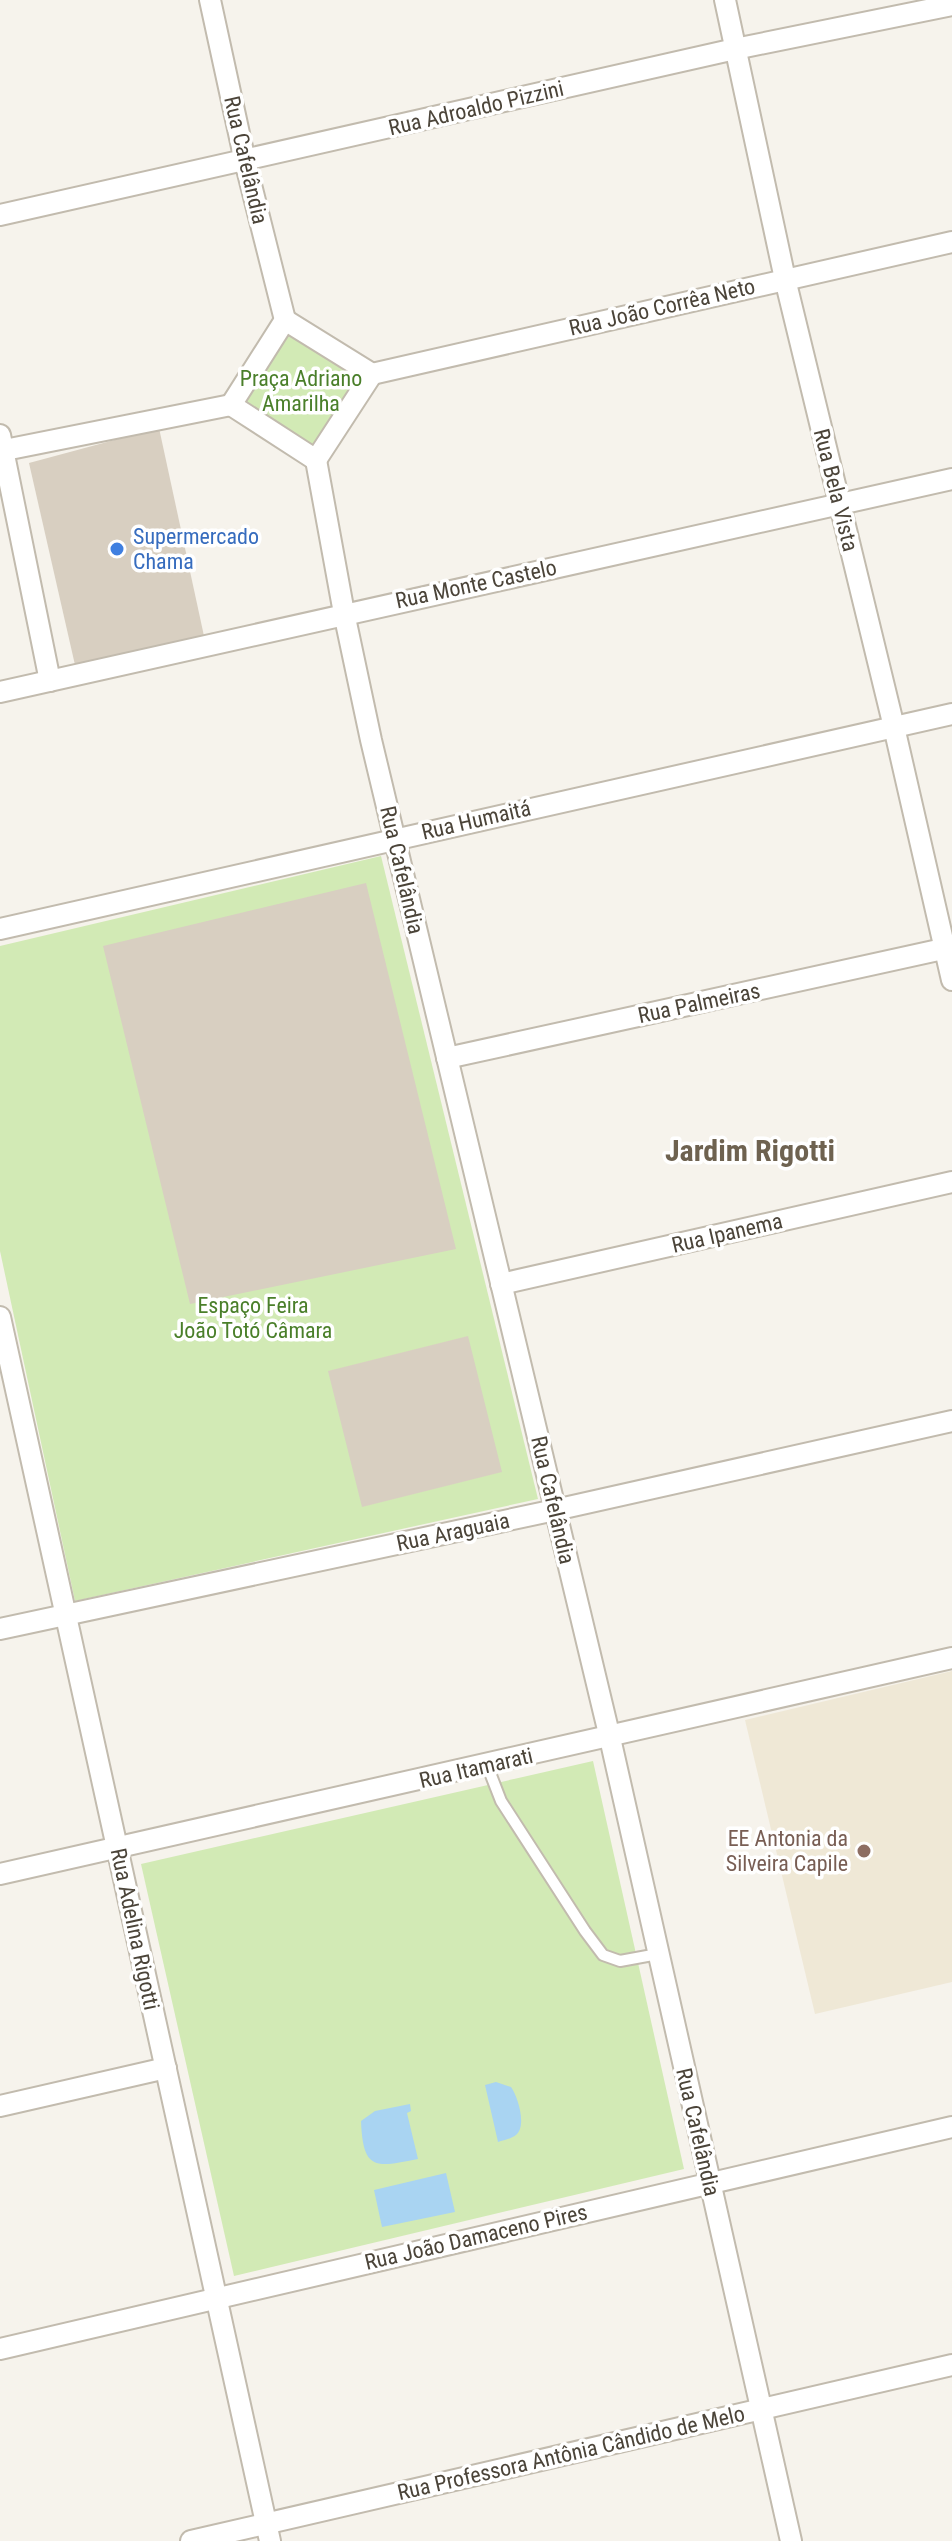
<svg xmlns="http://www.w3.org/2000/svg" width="952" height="2541" font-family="'Roboto Condensed',sans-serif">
<rect width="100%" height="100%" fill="#f6f3ec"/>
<path fill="#efe8d6" d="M952,1671V1982L815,2014L745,1720Z"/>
<g fill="#d2eab5">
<path d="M287,327L364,375L314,454L237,405Z"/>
<path d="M381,856L538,1499L75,1601L0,1251V946Z"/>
<path d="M593,1761L684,2169L234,2276L141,1864Z"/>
</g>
<g fill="#a9d4f2">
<path d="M496,2082L511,2087C518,2097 527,2126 516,2135C511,2139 504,2140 498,2142L485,2085Z"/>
<path d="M410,2104L411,2111L407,2113L418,2159C376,2167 363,2172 361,2121L375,2111Z"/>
<path d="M446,2173L455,2212L382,2227L374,2190Z"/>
</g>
<g fill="#d8cfc1">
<path d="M159,428L204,636L75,665L29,463Z"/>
<path d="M366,883L456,1249L190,1304L103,946Z"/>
<path d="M468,1336L502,1472L362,1507L328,1371Z"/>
</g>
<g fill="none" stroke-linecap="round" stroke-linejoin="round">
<defs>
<path id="lane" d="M487,1765L501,1801L585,1931L603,1955L620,1961L658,1954"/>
<g id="street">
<path d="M210,0L245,161L285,320"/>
<path d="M725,0L785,279L894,727L952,980"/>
<path d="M0,215L735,49L952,5"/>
<path d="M285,320L372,374L316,460L231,405Z"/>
<path d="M372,374L952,242"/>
<path d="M0,435L50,681"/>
<path d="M0,451L231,405"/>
<path d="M316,460L344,613L371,740L610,1738L791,2541"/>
<path d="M0,692L952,479"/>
<path d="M0,929L952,714"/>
<path d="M447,1058L952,947"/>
<path d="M501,1284L952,1182"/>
<path d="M0,1317L270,2541"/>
<path d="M0,1629L555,1510L952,1421"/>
<path d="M0,1874L952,1658"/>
<path d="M0,2106L166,2068"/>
<path d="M0,2349L952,2127"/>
<path d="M191,2541L952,2365"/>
</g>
</defs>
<use href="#lane" stroke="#c2bbae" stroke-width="14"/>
<use href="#street" stroke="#c2bbae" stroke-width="24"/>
<use href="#lane" stroke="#fff" stroke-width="10"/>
<use href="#street" stroke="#fff" stroke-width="20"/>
</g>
<circle fill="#3f7fe0" stroke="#fff" stroke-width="3" cx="117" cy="549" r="8"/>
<circle fill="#8d6e63" stroke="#fff" stroke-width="3" cx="864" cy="1851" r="8"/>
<g text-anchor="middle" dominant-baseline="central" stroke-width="7" stroke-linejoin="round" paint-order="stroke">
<g font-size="22" fill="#4b4439" stroke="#fff">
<text transform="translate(476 108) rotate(-13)">Rua Adroaldo Pizzini</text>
<text transform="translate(246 160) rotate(77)">Rua Cafelândia</text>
<text transform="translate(662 307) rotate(-13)">Rua João Corrêa Neto</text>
<text transform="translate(836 490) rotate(76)">Rua Bela Vista</text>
<text transform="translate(476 584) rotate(-12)">Rua Monte Castelo</text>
<text transform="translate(476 820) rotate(-13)">Rua Humaitá</text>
<text transform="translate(402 870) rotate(77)">Rua Cafelândia</text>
<text transform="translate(699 1003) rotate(-12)">Rua Palmeiras</text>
<text transform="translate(727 1233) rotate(-13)">Rua Ipanema</text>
<text transform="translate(553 1500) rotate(77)">Rua Cafelândia</text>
<text transform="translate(453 1532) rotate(-12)">Rua Araguaia</text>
<text transform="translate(476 1768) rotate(-13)">Rua Itamarati</text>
<text transform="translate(135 1929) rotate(78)">Rua Adelina Rigotti</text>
<text transform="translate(698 2132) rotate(77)">Rua Cafelândia</text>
<text transform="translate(476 2237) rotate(-13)">Rua João Damaceno Pires</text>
<text transform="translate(571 2453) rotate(-13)">Rua Professora Antônia Cândido de Melo</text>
</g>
<g font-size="22" fill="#4a7f2a" stroke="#fff">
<text x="301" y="378">Praça Adriano<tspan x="301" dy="25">Amarilha</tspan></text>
<text x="253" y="1305">Espaço Feira<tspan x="253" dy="25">João Totó Câmara</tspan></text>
</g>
<g font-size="22" fill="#366cbe" stroke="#fff" text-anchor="start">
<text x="133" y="536">Supermercado<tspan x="133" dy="25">Chama</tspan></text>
</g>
<g font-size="22" fill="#785e54" stroke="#fff" text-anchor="end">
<text x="848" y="1838">EE Antonia da<tspan x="848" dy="25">Silveira Capile</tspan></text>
</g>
<g font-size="30" font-weight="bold" fill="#6e6250" stroke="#fff">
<text x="750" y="1150">Jardim Rigotti</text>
</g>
</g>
</svg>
